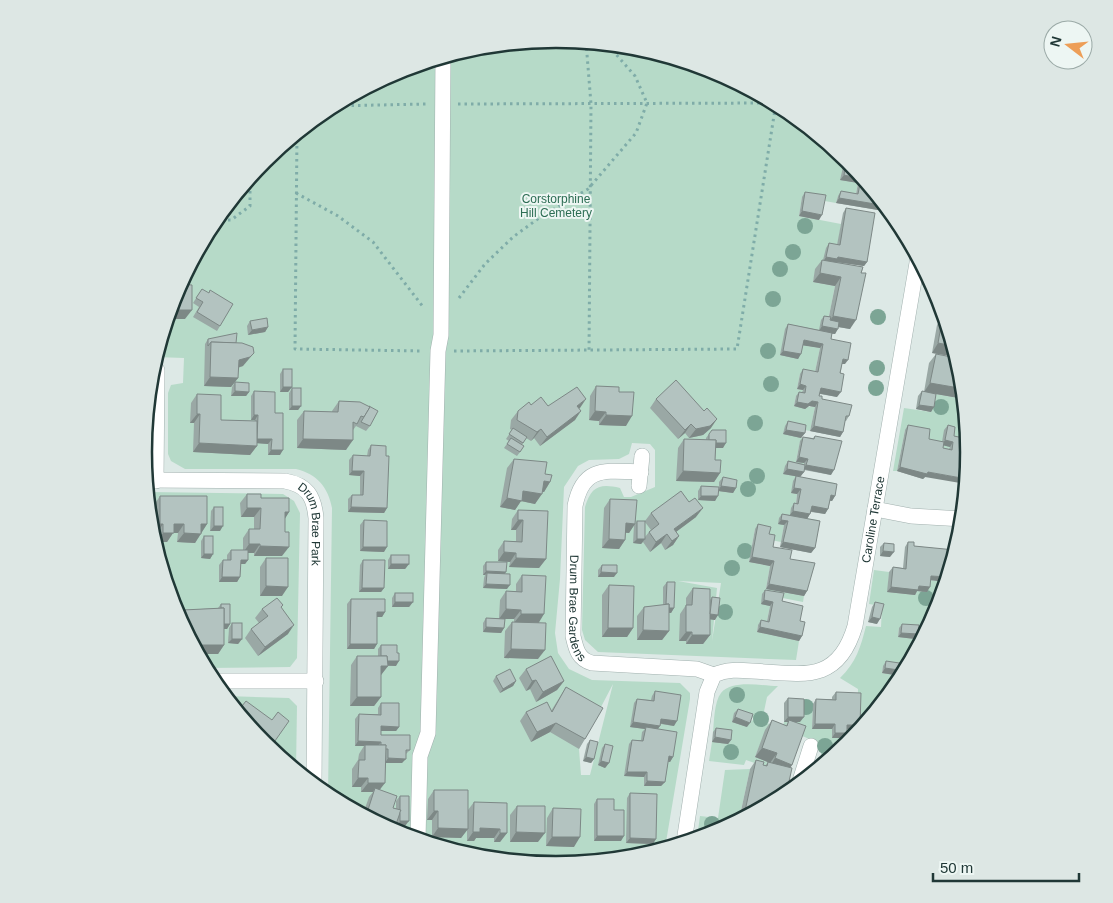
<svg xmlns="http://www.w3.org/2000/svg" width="1113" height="903" font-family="Arial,sans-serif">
<rect width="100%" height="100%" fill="#dde9e6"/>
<g fill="#b6dac8" fill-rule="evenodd">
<path d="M557,39L637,47L715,70L786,108L849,160L857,170L841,180L858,183L855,199L838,196L836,203L802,197L799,216L841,224L837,250L816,269L813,282L835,286C828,318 832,328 800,345L820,348L814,377L800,374L797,389L803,390L801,397L796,396L794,406L815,407L810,431L785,426L801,438L812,440L800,442L796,461L804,463L803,469L784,474L835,483L791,493L797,494L795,509L789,516L818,520L817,526L784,525L781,542L766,539L755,529L749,562L770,566L766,589L804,596L803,602L762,594L770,606L766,626L758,625L757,632L799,641L796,660L598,652L585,640L582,630L585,507C591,487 599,483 620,488L624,497H631L655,487V450L650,444L632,443L629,454L619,459L589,460L578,466L564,487L560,579L555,633L558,653L569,669L592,680L680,683L690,693V699L665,848C579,874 482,865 399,833C375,823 351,808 328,795L332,508C328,487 317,474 296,469H185L171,461L168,454V393L171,385L183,383L184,358L156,357L175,293L213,222L265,159L327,108L399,70L476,47ZM678,581L721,583L712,641L717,588ZM613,684L590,775H581L579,749Z"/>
<path d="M924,392L964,399L969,444L949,455L905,430L897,471H893L904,408L931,412Z"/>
<path d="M148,492L283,494L294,501L300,513L297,658L290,667L206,668L175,609L152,532Z"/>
<path d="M874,570L889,572L888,592L915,595V591L928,580L946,582L938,610L926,631L899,628L898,637L916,639L915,648H912L910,661L906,669L883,666L882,673L902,676L848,744L821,765V744L800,735L766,730L755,757L770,763L769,768L746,760L744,765L709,761L712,742L728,735L713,732C714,722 714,702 721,693C732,679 762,686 778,686L767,697L762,721L782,729L784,722H800L801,704H813L812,729H832V738H843L844,729L857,730L858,689L840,678C856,663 861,646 866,626L881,627L882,606L869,604ZM735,712L757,719V720L732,722Z"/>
<path d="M226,696L289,698L297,706L296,769L264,743Z"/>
<path d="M750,769L739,820L714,833L697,838L700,816L718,818L725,770Z"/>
</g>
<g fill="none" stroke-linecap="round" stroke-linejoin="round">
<defs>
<g id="minor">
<path id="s1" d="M641,472C606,471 583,465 575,506L573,636C576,649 578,659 592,663L697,669L714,675"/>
<path id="s2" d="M147,480L285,481C307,485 314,496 316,518L314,784"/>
<path d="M156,481L157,370"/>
<path d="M639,486L642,456"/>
<path d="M875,509L911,516L963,519"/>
<path d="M213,681H316"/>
<path d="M799,784L811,746"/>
<path d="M418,839L420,756L428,733L438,351L441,335L443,57"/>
<path id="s3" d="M684,842L707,692L714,675C727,669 739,670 752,671C803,674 838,684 855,626L918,257"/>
</g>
</defs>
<use href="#minor" stroke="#a1b0ae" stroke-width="16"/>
<g stroke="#7faca8" stroke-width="3" stroke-dasharray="2.5 4" stroke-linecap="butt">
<path d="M586,42L591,104L589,352"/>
<path d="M458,104L775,103"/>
<path d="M332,106L426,104"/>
<path d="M297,133L295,349L423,351"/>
<path d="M296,193L338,216L373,242L424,308"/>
<path d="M215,220H231L250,206V177"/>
<path d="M459,298L485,264L513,237L539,218L588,189L636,133L647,103L635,76L607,44"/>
<path d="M454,351L737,349L776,103"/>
</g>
<use href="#minor" stroke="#fff" stroke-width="15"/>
</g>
<g fill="#7ca595">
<circle cx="805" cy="226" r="8"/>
<circle cx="793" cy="252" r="8"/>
<circle cx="780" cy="269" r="8"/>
<circle cx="773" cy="299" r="8"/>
<circle cx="878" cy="317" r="8"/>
<circle cx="768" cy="351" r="8"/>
<circle cx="877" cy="368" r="8"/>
<circle cx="771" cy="384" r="8"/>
<circle cx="876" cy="388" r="8"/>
<circle cx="941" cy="407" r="8"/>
<circle cx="755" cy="423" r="8"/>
<circle cx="757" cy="476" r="8"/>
<circle cx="748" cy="489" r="8"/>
<circle cx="745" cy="551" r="8"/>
<circle cx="732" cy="568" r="8"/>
<circle cx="926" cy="598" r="8"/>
<circle cx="725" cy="612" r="8"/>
<circle cx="737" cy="695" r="8"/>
<circle cx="806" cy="707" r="8"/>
<circle cx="761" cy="719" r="8"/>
<circle cx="825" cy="746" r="8"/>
<circle cx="731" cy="752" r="8"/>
<circle cx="712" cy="824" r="8"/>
</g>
<g fill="#9aa8a5" fill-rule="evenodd">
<path d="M846,163L852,164L881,205L878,210L836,203L838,196L841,191L856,194L858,183L840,180L843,167Z"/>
<path d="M805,192L819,220L799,216L802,197Z"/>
<path d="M846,208L867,262L864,266L835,262L863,267L850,329L838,327L835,334H832L831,339L845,364H842L837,397L820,394L819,396L822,399L849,416L846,421H845L843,432L840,437L810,431L815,407L809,406L805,409L794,406L796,396L799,392H802L803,390L797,389L800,374L803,369L815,372L820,348L803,345L798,359L780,355L785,329L788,324L819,330L821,320L824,316H829L835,286L813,282L815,269L822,260H823L826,248L829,243L837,245L843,213Z"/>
<path d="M202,289L220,326L217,331L193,317L199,307L193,303Z"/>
<path d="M943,315L957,357L932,353L937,325Z"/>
<path d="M250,321L268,327L265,332L248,335L247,326Z"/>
<path d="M208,339L236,343L243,366L238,368V378L231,387L204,386L205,344Z"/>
<path d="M936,354L961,371L964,399L936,394L931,412L916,409L918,396L922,391L924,392L929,363Z"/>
<path d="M283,369L292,387L288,392H280V374Z"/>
<path d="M235,382L249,392L246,396H231L232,387Z"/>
<path d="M596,386L619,392L626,426L599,425V421L589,420L590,396Z"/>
<path d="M292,388L301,406L298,410H289V393Z"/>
<path d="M254,391L275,413L280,455H268V444L257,443V446L250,455L193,452L194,423H190L191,403L197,394L221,420L254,421L255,420H251V396Z"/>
<path d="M656,399L711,428L703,435L689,438L685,433L678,439L650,408Z"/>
<path d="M339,401L360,402L370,426L366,431L356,426L353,430L346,450L297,448V420L304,411L332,412V411Z"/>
<path d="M531,405L579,408L575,420L540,446L534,438L531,441L526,438L522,445L520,452L517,456L504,448L509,441L506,439L512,430L510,429L511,420L518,411Z"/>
<path d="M788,421L805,433L801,438L783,434L785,426Z"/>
<path d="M908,425L929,439L942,442L944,430L948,425L954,436L968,439L923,479L897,471L905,430ZM943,445L950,447L949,449L943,448Z"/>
<path d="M709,434L723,448H716L715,460L720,473L714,482L676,481L678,448L684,439L706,440V438Z"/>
<path d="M815,436L831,475L804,470V472L800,477L783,474L785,466L788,461L804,464V463L796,462L800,441L803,437L813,438Z"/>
<path d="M371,445L386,456L387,508L384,513L348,512V499L352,495H360V476L349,475V460L353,455L367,456L368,450Z"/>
<path d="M514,459L545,474L550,482L544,492L542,491L535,504L521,501L515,510L500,507L507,468Z"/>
<path d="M796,476L835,496L832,501H830L828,509L825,514L811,512L807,519L815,548L811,553L780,547L784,525L778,524L779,518L782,514L790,515L791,508L794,503L796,504L797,494L791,493L793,481Z"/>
<path d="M723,477L736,488L733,493L719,491L715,501L698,500V491L701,486L719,487V482Z"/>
<path d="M247,494L261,498L289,512L285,518L282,556H254V553H248V560L245,564H241L240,577L237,582H219V565L223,560H227V555L231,550H243V538L249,529H254V517H241L240,503Z"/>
<path d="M160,496L207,524L195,543L177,542L178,533H173L167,542H157V533H154V505Z"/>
<path d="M610,499L635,524L637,521H645L651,513L696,517L676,532L679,536L673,545L665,550L661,543L650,552L643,542L641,544L633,543L634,525L629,533H626L625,540L619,549L602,548L604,508ZM645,522L651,530L649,532L645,537Z"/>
<path d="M214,507L220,531H210L211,511Z"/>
<path d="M518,510L546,559L539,568L509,567L510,562L498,561V550L504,541H516V530H511L512,519Z"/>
<path d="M364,520L384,552L360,551V525Z"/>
<path d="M758,524L769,534L773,547L790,559L807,591L804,596L766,589L770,566L749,562L755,529Z"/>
<path d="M204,536L213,554L210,559L201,558V541Z"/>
<path d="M908,542L914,546L953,550L955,546L957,547L931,580L927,592L917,591L915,595L887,592L889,572L893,567L903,568L905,547Z"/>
<path d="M884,543L890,557L880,556V547Z"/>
<path d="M391,555L409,564L405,569H388V560Z"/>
<path d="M266,558L282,596H260V567Z"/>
<path d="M363,560L384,588L381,592H359L360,565Z"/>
<path d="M486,562L505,574L507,589L483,588L484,578L485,575H483V566Z"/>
<path d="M602,565L614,577H598V570Z"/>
<path d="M522,575L538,623V659L504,658L505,631L512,622H514V619H505L504,628L501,633L483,632V623L486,618H499L500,600L506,591H516V584Z"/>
<path d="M667,582L674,608L671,613H669V631L662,640H637V616L644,607L663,605V587Z"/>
<path d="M609,585L633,628L627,637H602V595Z"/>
<path d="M693,588L710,600L712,597L715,620L710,619V635L703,644H686V641H679L680,614L686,605V598Z"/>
<path d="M765,590L782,601L800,621L802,636L799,641L757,632L758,625L761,620L767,621L770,606L761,604L762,594Z"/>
<path d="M395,593L413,602L409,607H392V598Z"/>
<path d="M351,599L385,612L382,617H377V644L374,649H347V604Z"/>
<path d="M875,602L877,624L868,622L872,607Z"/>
<path d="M221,604L230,624L227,629H224V645L218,654H199L175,609L180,614L183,610L218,608Z"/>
<path d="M283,605L281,608L288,634L258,656L245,638L251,629L259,623L255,618L262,609Z"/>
<path d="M232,623L242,639L238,644L228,643L229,628Z"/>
<path d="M902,624L918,634L920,632H923L926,628H928L910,661L912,648L915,643L916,637L915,639L898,637L899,628Z"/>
<path d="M381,645L396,666H388L381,675V697L374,706H350L351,665L357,656H378V649Z"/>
<path d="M886,661L901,676L882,673L883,666Z"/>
<path d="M526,669L564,681L557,690L536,702L530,689L526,691L519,678Z"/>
<path d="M496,676L516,681L513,686L500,693L493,681Z"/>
<path d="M566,687L585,739L579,749L550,732L531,742L520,721L526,712L551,711Z"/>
<path d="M655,691L674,726L661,724L658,729L673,757L670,762H668L665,782L661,786H644V777L624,776L629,744L632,740H641L642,732L645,729L630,727L634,703L637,699L651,700L652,696Z"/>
<path d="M836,692L860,725L857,730L847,729L844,738H832V729H812L813,704L816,699H832V697Z"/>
<path d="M788,698L800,722H795L792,765L790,768L786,795L739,820L750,769L756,760L763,765L765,766L768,762L770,763L755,757L765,730L772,720L786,726L788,722H784V703Z"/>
<path d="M381,703L399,727L396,731H381V735L410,750L406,754L402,763H385L380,790L393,808L396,809V801L400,796L405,826H397V822L394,830L363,814L369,797L373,792H361V787H352V769L358,760L359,754L364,746H355V719L359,714H378V708Z"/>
<path d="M738,709L747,727L732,722L734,713Z"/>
<path d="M716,728L731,740L728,744L712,742L713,732Z"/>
<path d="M590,740L594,759L591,763L583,761L587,744Z"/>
<path d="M605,744L609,763L605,768L598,765L602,748Z"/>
<path d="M434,790L468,810L474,802L507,833L500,842H494V838H476L474,841H467V830L461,838L432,837V820H427L428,799Z"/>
<path d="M630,793L653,844L626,843L627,798Z"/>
<path d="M597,799L614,810L621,841H594V804Z"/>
<path d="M517,806L538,842H510V815Z"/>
<path d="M553,808L574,847L546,846L547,818Z"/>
</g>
<g fill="#7d8886">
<path d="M844,175L861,179L858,183L840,180Z"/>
<path d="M839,198L881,205L878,210L836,203Z"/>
<path d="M802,211L822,215L819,220L799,216Z"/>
<path d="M826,257H838L867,262L864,266L836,262L834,264L823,262Z"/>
<path d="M820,273L841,277L835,286L813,282Z"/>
<path d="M170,310H192L185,319H168Z"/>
<path d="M833,316L856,320L850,329L827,325Z"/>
<path d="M822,326L838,329L835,334L819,331Z"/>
<path d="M268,327L265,332L248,335L252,330Z"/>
<path d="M804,340L823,344L820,348L800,345Z"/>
<path d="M938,343L954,346L957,357L932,353Z"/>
<path d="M783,351L801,354L798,359L780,355Z"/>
<path d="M254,353L243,366L232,369L239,360Z"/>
<path d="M843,359L848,360L845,364H839Z"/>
<path d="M210,377L238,378L231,387L204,386Z"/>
<path d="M930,383L959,388L953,397L924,392Z"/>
<path d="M800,384L806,386L803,390L797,389Z"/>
<path d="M283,387H292L288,392H280Z"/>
<path d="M821,388L841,392L837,397L817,393Z"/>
<path d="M235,391L249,392L246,396H231Z"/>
<path d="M956,392L964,394V399L953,397Z"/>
<path d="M586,399L580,408L571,415L577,406Z"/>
<path d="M812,401L818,402L815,407L809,406L805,409L794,406L797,402Z"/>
<path d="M919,405L934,407L931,412L916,409Z"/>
<path d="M292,406H301L298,410H289Z"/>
<path d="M581,411L575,420L540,446L547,437Z"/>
<path d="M595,411L606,412L599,421L589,420Z"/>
<path d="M197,414H200L194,423H190Z"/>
<path d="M254,415H258L255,420H251Z"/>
<path d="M606,415L632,416L626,426L599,425Z"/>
<path d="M717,419L711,428L703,435L689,438L696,429Z"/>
<path d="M691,424L685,433L678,439L685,430Z"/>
<path d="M814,426L843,432L840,437L810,431Z"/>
<path d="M541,429L534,438L531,441L537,432Z"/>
<path d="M786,430L805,433L801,438L783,434Z"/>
<path d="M257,439H272L268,444L254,443Z"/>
<path d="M303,439L353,440L346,450L297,448Z"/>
<path d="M945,440L953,442L950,447L942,445Z"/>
<path d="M199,443L257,446L250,455L193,452Z"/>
<path d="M709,443H726L723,448H705Z"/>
<path d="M271,450H283L280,455H268Z"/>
<path d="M799,457L808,459L804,463L796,462Z"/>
<path d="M806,465L834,470L831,475L803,469Z"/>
<path d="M900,467L967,479L966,484L925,477L923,479L897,471Z"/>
<path d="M787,469L804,472L800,477L783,474Z"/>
<path d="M352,471H364L360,476L349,475Z"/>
<path d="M683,471L720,473L714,482L676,481Z"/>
<path d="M544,481L550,482L544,492L538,491Z"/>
<path d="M721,486L736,488L733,493L718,491Z"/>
<path d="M794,488L801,489L797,494L791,493Z"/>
<path d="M523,491L542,494L535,504L521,501L515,510L500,507L507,498Z"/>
<path d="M831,495L835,496L832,501L828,500Z"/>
<path d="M701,496H718L715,501L698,500Z"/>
<path d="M812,506L828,509L825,514L808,511Z"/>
<path d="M351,507L387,508L384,513L348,512Z"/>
<path d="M247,508H261L254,517H241Z"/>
<path d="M703,508L696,517L669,537L674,529Z"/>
<path d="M793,511L810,514L807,519L789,516Z"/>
<path d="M285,512H289L283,522Z"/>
<path d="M518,520H523L516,530H511Z"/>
<path d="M781,520L788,521L784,525L778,524Z"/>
<path d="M626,523L635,524L629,533L620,532Z"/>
<path d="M160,524H163L157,533H154Z"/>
<path d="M174,524H184L178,533H173L167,542H156L163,533Z"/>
<path d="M201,524H207L195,543L177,542L184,533Z"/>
<path d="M214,526H223L220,531H210Z"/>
<path d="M667,534L661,543L650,552L656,542Z"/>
<path d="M679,536L673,545L665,550L672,541Z"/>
<path d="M609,539L625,540L619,549L602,548Z"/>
<path d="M637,539H645L641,544L633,543Z"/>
<path d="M783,542L815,548L811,553L780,547Z"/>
<path d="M249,544H260L254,553H243Z"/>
<path d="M260,546L289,547L282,556H254Z"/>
<path d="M363,547H387L384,552L360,551Z"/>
<path d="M883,551L894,552L890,557L880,556Z"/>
<path d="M504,552L516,553L510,562L498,561Z"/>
<path d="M204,554H213L210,559L201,558Z"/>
<path d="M752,557L774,561L770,566L749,562Z"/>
<path d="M516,558L546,559L539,568L509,567Z"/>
<path d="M241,560H248L245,564H237Z"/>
<path d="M391,564H409L405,569H388Z"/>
<path d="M486,571L506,572L503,576L487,573L485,575H483Z"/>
<path d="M601,572L617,573L614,577H598Z"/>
<path d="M931,576L948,577L946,582L928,580Z"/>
<path d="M222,577H240L237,582H219Z"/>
<path d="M486,584L510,585L507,589L483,588Z"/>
<path d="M769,584L807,591L804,596L766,589Z"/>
<path d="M266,586L288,587L282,596H260Z"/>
<path d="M919,586L930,587L927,592L917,591L915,595L887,592L891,587Z"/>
<path d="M362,588H384L381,592H359Z"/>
<path d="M764,600L773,602L770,606L761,604Z"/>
<path d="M395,602H413L409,607H392Z"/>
<path d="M666,608H674L671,613L662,612Z"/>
<path d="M506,609L521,610L514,619H499Z"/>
<path d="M377,612H385L382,617H374Z"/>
<path d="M521,614H544L538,624L514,623Z"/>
<path d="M710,614L718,615L715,620L707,619Z"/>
<path d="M872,617L880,619L877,624L868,622Z"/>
<path d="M221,624H230L227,629H218Z"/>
<path d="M294,625L288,634L258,656L265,647Z"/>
<path d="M486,627L504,628L501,633L483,632Z"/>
<path d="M760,627L802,636L799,641L757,632Z"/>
<path d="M608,628H633L627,637H602Z"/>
<path d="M643,630L669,631L662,640H637Z"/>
<path d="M686,632H692L686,641H679Z"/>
<path d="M901,633L918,634L915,639L898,637Z"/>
<path d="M692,635H710L703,644H686Z"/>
<path d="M232,639H242L238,644L228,643Z"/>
<path d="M350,644H377L374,649H347Z"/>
<path d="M194,645H224L218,654H199Z"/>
<path d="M511,649L545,650L538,659L504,658Z"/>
<path d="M381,661H399L396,666L378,665Z"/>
<path d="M381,666H388L381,675Z"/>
<path d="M885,668L905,671L901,676L882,673Z"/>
<path d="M536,680L530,689L526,691L532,681Z"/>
<path d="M516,681L513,686L500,693L503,689Z"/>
<path d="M564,681L557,690L536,702L543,692Z"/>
<path d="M357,697H381L374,706H350Z"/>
<path d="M735,717L750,723L747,727L732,722Z"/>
<path d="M788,717H804L800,722H789V720L788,722H784Z"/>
<path d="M661,719L677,721L674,726L658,723Z"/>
<path d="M633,722L660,726L657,730L646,727L645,729L630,727Z"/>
<path d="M556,723L550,732L531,742L537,732Z"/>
<path d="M815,724H835L832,729H812Z"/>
<path d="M847,725H860L857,730L844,729Z"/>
<path d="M381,726L399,727L396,731H378Z"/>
<path d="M835,733H847L844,738H832Z"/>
<path d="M715,737L731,740L728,744L712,742Z"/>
<path d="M358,741L381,742L378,746L365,745L364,746H355Z"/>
<path d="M762,748L777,753L770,763L755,757Z"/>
<path d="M669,756L673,757L670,762L666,761Z"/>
<path d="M586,757L594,759L591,763L583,761Z"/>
<path d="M388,758L406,759L402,763H385Z"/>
<path d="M775,758L792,765L786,774L769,768Z"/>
<path d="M601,761L609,763L605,768L598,765Z"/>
<path d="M627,772H647L644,777L624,776Z"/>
<path d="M358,778H368L361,787H352Z"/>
<path d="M647,781L665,782L661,786H644Z"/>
<path d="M368,783H385L378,792L375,788L373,792H361Z"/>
<path d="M754,810H756L739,820L745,811Z"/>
<path d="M434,811H438L432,820H427Z"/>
<path d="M400,821H409L405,826H397Z"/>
<path d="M438,828L468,829L461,838L432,837Z"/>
<path d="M480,828L500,829L494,838H476L474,841H467L473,832Z"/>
<path d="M516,832L545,833L538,842H510Z"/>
<path d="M500,833H507L500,842H494Z"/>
<path d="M597,836H624L621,841H594Z"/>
<path d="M552,837H580L574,847L546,846Z"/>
<path d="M630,838L656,839L653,844L626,843Z"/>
</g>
<g fill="#b3c3c0" stroke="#7d8886">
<path d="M846,163L852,164L882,201L881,205L839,198L841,191L858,194L861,179L844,175Z"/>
<path d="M805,192L826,195L822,215L802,211Z"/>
<path d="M846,208L875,213L867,262L838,257L837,259L826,257L829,243L840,245Z"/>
<path d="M822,260L863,267L861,273H866L856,320L833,316L841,277L820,273Z"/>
<path d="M180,284L192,285V310H170L175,293Z"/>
<path d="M202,289L209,293L210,290L233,304L220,326L197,312L203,302L196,298Z"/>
<path d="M943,315L944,316L954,346L938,343Z"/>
<path d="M824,316L831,317L830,320L839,322L838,329L822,326Z"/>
<path d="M267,318L268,327L252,330L250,321Z"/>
<path d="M788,324L832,333L831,339L851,343L848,360L843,359L840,373L844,374L841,392L821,388L819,396H822V399L852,405L849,416H846L843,432L814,426L818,402L812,401L808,404L797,402L799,392L805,393L806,386L800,384L803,369L818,372L823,344L804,340L801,354L783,351Z"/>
<path d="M237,333L236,343L211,342L208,346V339Z"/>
<path d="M211,342L242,343L253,347L254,353L250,357L239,360L238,378L210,377Z"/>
<path d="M936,354L957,358L962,374L959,388L930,383Z"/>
<rect x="283" y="369" width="9" height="18"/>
<path d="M962,374L964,394L956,392L959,388Z"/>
<path d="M676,380L704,411L707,408L717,419L710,426L696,429L691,424L685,430L656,399Z"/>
<path d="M235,382L249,383V392L235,391Z"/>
<path d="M596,386L619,387V392H634L632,416L606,415V412L595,411Z"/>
<path d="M577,387L586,399L577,406L581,411L547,437L541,429L537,432L517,420L518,411L529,402L531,405L541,397L548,406Z"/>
<rect x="292" y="388" width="9" height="18"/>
<path d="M254,391L275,392V413H283V450H271L272,439H257L258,415H254Z"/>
<path d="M922,391L936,394L934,407L919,405Z"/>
<path d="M197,394L221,395V420L257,421V446L199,443L200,414H197Z"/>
<path d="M339,401L360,402L370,407L364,417L361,416L357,424L353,422V440L303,439L304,411L338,412Z"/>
<path d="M369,406L378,411L370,426L361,422L370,407Z"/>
<path d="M788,421L806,425L805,433L786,430Z"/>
<path d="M908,425L930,429L929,439L944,442L943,448L952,450L953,442L945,440L948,425L955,427L954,436L968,439L969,452L967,479L928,472L927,474L900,467Z"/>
<path d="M513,428L527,437L523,443L509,434Z"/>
<path d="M712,430H726V443H716V440H709V434Z"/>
<path d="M815,436L842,441L834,470L806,465L808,459L799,457L803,437L814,439Z"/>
<path d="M511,438L524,446L520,452L507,444Z"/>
<path d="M684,439L716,440L715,460H721L720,473L683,471Z"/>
<path d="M371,445L386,446V456H389L387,508L351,507L352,495H363L364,471H352L353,455L370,456Z"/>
<path d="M514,459L547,462L545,474L552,475L550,482L544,481L542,494L523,491L522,501L507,498Z"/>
<path d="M788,461L805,465L804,472L787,469Z"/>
<path d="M796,476L837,484L835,496L831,495L828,509L812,506L810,514L793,511L794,503L798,504L801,489L794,488Z"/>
<path d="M723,477L737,480L736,488L721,486Z"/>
<path d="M701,486L719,487L718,496H701Z"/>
<path d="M681,491L689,502L695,498L703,508L674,529L679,536L672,541L667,534L656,542L649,532L659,524L651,513Z"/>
<path d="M247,494H261V498H289V512H285V532H289V547L260,546V544H249V529H260L261,508H247Z"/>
<path d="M160,496H207V524H201V534L184,533V524H174V533H163V524H160Z"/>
<path d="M610,499L637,500L635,524L626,523L625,540L609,539Z"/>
<rect x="214" y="507" width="9" height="19"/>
<path d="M518,510L548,511L546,559L516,558V553L504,552V541L522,542L523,520H518Z"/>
<path d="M782,514L820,521L815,548L783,542L788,521L781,520Z"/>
<path d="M364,520L387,521V547H363Z"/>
<rect x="637" y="521" width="8" height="18"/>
<path d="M758,524L771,527L769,534L775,535L773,547L792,550L790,559L815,563L807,591L769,584L774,561L752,557Z"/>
<path d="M157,536V549L153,537Z"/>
<rect x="204" y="536" width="9" height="18"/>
<path d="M908,542H914V546L955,550V546L957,547L948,577L931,576L930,587L919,586L918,590L891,587L893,567L906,569Z"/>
<path d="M884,543L894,544V552L883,551Z"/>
<path d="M231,550H248V560H241L240,577H222L223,560H231Z"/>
<rect x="391" y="555" width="18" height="9"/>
<path d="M266,558H288V587L266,586Z"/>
<path d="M363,560H385L384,588H362Z"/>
<path d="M486,562H507L506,572L486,571Z"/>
<path d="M602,565H617V573L601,572Z"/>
<path d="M487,573L510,574V585L486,584Z"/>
<path d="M522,575L546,576L544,614H521V610L506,609V591L522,592Z"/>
<path d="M667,582H675L674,608H669V604H666Z"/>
<path d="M609,585L634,586L633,628H608Z"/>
<path d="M693,588L710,589V635H692V632H686V605H692Z"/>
<path d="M765,590L784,593L782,601L803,606L800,621L805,622L802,636L760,627L761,620L769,622L773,602L764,600Z"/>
<rect x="395" y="593" width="18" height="9"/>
<path d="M712,597L720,598L718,615L710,614Z"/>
<path d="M277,598L283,605L281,607L294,625L265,647L251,629L268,616L262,609Z"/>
<path d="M172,599H180V616H179L175,609Z"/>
<path d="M351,599H385V612H377V644H350Z"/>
<path d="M875,602L884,604L880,619L872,617Z"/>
<path d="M221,604H230V624H224V608H221Z"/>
<path d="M669,604V631L643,630L644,607Z"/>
<path d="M224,608V645H194L183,624V610Z"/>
<path d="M486,618L505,619L504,628L486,627Z"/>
<path d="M512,622L546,623L545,650L511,649Z"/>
<rect x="232" y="623" width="10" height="16"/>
<path d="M902,624L919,625L918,634L901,633Z"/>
<path d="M920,632H923V638L914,655L915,643L918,644Z"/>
<path d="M381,645H397V653H399V661H387V656H381Z"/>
<path d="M357,656H387L388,666H381V697H357Z"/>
<path d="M551,656L564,681L543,692L536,680L532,681L526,669Z"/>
<path d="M886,661L906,664L905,671L885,668Z"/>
<path d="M510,669L516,681L503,689L496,676Z"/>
<path d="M566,687L603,708L585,739L556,723L537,732L526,712L547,702L552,712Z"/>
<path d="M655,691L681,695L677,721L661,719L660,726L633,722L637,699L654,701Z"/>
<path d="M836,692L861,693L860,725H847V733H835V724H815L816,699L836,700Z"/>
<path d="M788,698L804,699V717H788Z"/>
<path d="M246,701L272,720L278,712L289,721L270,748L264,743L238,711Z"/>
<path d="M381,703H399V727L381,726V735H410V750H406V759L388,758V749H385L386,745H381V742L358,741L359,714L381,715Z"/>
<path d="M738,709L753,714L750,723L735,717Z"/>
<path d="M772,720L787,726L789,720L806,726L792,765L775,758L777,753L762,748Z"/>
<path d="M646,727L677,732L673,757L669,756L665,782L647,781V772H627L632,740L643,741Z"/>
<path d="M716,728L732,730L731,740L715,737Z"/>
<path d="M590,740L598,742L594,759L586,757Z"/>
<path d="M605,744L613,746L609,763L601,761Z"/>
<path d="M365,745H386L385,783H368V778H358L359,760H365Z"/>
<path d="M756,760L764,762L763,765L767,766L768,762L792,768L786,795L756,810H754L753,812L752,813L745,811Z"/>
<path d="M375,788L397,796L393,808L401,810L394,830L366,816Z"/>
<path d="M434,790H468V829L438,828V811H434Z"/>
<path d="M630,793L657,794L656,839L630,838Z"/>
<path d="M400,796H409V821H400V812L401,810H400Z"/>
<path d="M597,799H614V810H624V836H597Z"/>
<path d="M474,802L507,803V833H500V829L480,828V832H473Z"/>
<path d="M517,806H545V833L516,832Z"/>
<path d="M553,808L581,809L580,837H552Z"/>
</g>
<g text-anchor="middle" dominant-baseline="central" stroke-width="4" stroke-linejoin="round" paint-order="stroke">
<g font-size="12" fill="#2c6d53" stroke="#edf6f3">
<text x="556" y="199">Corstorphine<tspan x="556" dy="14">Hill Cemetery</tspan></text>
</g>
<g font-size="12" fill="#203836" stroke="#edf6f3">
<text stroke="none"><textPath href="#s3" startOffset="444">Caroline Terrace</textPath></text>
<text stroke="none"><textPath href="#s2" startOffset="196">Drum Brae Park</textPath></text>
<text stroke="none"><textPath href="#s1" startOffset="188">Drum Brae Gardens</textPath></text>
</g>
</g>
<path d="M0 0H1113V903H0ZM152 452a404 404 0 1 1 808 0a404 404 0 1 1-808 0Z" fill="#dde7e4" fill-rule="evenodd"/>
<path fill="none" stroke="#203836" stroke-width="2.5" d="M152 452a404 404 0 1 1 808 0a404 404 0 1 1-808 0Z"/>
<g transform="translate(1068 45) rotate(286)"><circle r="24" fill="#edf6f3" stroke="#9baaa7"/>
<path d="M0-4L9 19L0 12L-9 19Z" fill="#ed9e57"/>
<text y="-8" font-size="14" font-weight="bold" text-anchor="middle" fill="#203836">N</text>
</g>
<path d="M933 873v8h146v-8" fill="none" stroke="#203836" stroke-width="2.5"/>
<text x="940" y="873" font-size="15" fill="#203836" stroke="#edf6f3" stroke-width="4" paint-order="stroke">50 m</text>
</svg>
